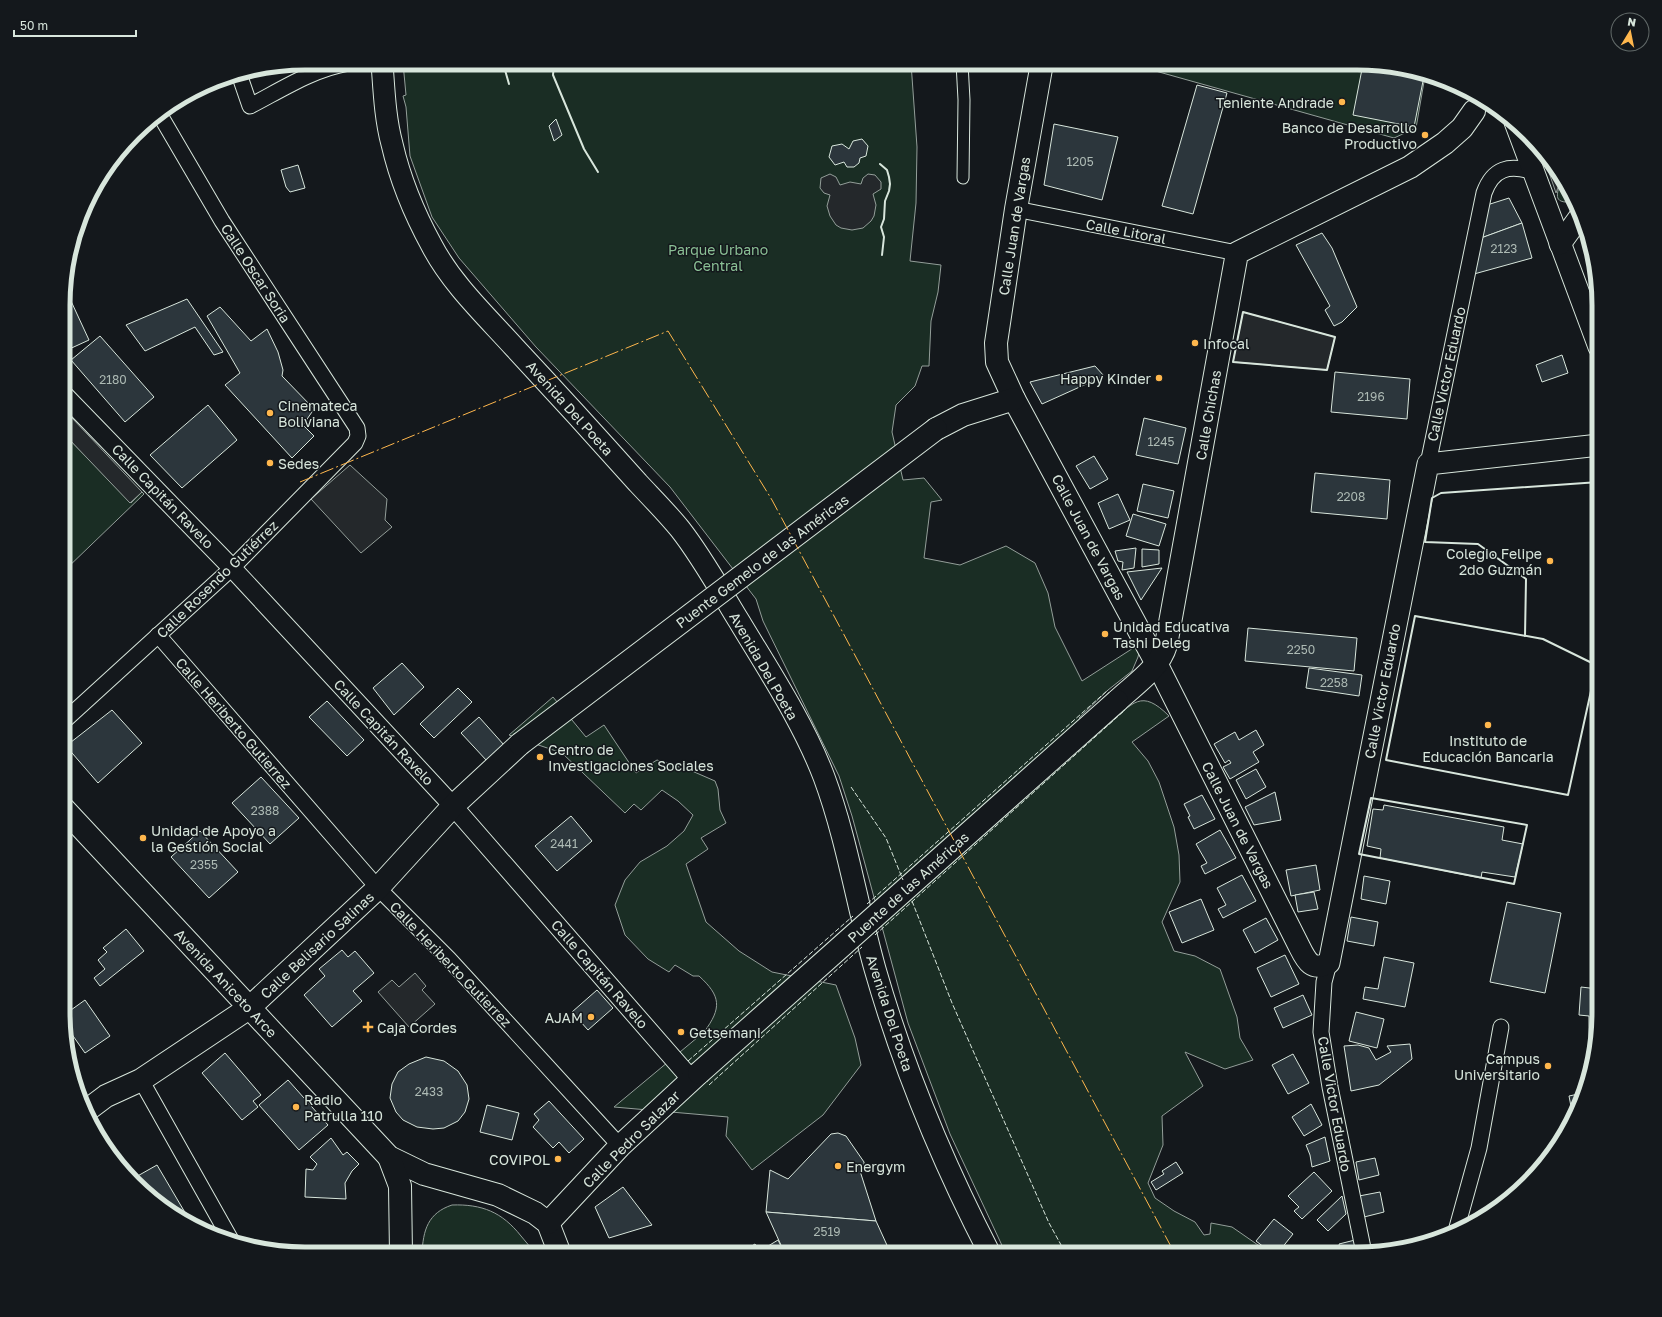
<svg xmlns="http://www.w3.org/2000/svg" width="1662" height="1317" font-family="'Golos Text',sans-serif">
<rect width="100%" height="100%" fill="#14181c"/>
<g fill="#1a2d24" stroke="#939e99">
<path d="M403,63H911L917,147L916,203L910,261L941,265L938,292L931,321L929,366H922L915,386L896,405L892,432L903,480L924,478L942,500L931,502L924,558L960,565L1006,546L1035,563L1048,593L1055,627L1082,681L1141,643L1138,657L1132,671L1108,690L1079,718L1108,725C1133,703 1141,688 1169,716L1132,742L1148,761L1159,782L1174,827L1179,855L1180,882L1162,922L1174,951L1195,956L1220,969L1237,1017L1240,1038L1253,1060L1225,1069L1185,1052L1203,1086L1162,1116L1163,1145L1148,1183L1155,1198L1174,1211L1195,1222L1204,1235L1210,1234L1211,1223L1232,1227L1271,1254H1006L950,1134L908,1023L852,816L839,776L763,621L756,599L670,487L536,347L459,258L432,217L410,156L406,107L403,96L406,95Z"/>
<path d="M1127,63L1372,64L1425,76L1416,128L1394,138Z"/>
<path d="M1555,169L1572,198L1569,202C1550,203 1560,189 1560,181C1560,177 1557,172 1555,169Z"/>
<path d="M65,410L71,417L67,437L131,503L142,492L144,494L64,571Z"/>
<path d="M553,697L586,737L604,725L636,773L657,760L692,771L715,781L718,789L720,810L726,823L701,838L708,849L686,864L706,922L739,951L772,972L836,985L855,1038L861,1065L823,1115L752,1170L726,1136L728,1117L614,1107L704,1032C722,1008 721,996 699,976H693L675,965L669,972L648,959L625,935L615,905L625,880L640,862L667,846L684,831L693,815L678,801L662,790L641,810L634,804L625,813L562,753L509,735Z"/>
<path d="M452,1205C482,1204 502,1212 521,1236C525,1241 531,1247 534,1254H422C423,1230 428,1213 452,1205Z"/>
</g>
<g fill="#24282b" stroke="#939e99">
<path d="M1541,149L1549,158L1560,182L1556,193Z"/>
<path d="M868,174L875,175L881,182V189L873,194L876,205L874,216L871,221L863,228L852,230L841,228L836,225L830,216L827,206L830,195L824,193L820,188L821,178L830,174L836,177L840,185L850,182L861,184L863,178Z"/>
<path d="M1243,312L1335,337L1327,370L1233,362Z"/>
<path d="M71,417L142,492L130,503L67,437Z"/>
<path d="M350,465L387,499L385,520L392,527L361,553L311,499Z"/>
<path d="M415,973L426,986L422,990L435,1004L409,1027L378,992L392,980L399,987Z"/>
</g>
<g fill="#2c363c" stroke="#d8e6dc">
<path d="M1363,64H1372L1424,76L1414,127L1353,115Z"/>
<path d="M1197,85L1227,93L1193,214L1162,206Z"/>
<path d="M556,119L562,135L554,141L549,126Z"/>
<path d="M1054,124L1118,137L1102,200L1044,185Z"/>
<path d="M862,139L868,146L866,156L860,158L859,163L854,167H847L844,162L835,165L829,157L832,146L842,144L849,149L853,141Z"/>
<path d="M298,165L305,188L290,192L286,187L281,170Z"/>
<path d="M1509,198L1522,223L1481,238L1487,205Z"/>
<path d="M1522,223L1532,258L1474,274L1481,238Z"/>
<path d="M1322,233L1332,248L1357,307L1342,322L1334,326L1325,310L1330,306L1296,245Z"/>
<path d="M187,299L223,352L214,355L195,327L145,351L126,325Z"/>
<path d="M71,301L89,340L65,351V304Z"/>
<path d="M220,307L251,341L267,329L278,352L283,370L282,376L314,409L303,425L314,436L292,458L225,385L240,373L207,316Z"/>
<path d="M100,336L154,397L125,422L71,360Z"/>
<path d="M1562,355L1568,373L1542,382L1536,365Z"/>
<path d="M1095,366L1104,376L1042,404L1030,382Z"/>
<path d="M1335,372L1410,379L1407,419L1331,412Z"/>
<path d="M208,405L237,440L182,488L150,455Z"/>
<path d="M1144,418L1186,428L1178,464L1136,455Z"/>
<path d="M1094,456L1108,479L1090,489L1076,466Z"/>
<path d="M1315,473L1390,480L1387,519L1311,512Z"/>
<path d="M1143,484L1174,491L1168,518L1137,511Z"/>
<path d="M1118,494L1130,520L1109,529L1098,503Z"/>
<path d="M1133,514L1166,524L1159,546L1126,536Z"/>
<path d="M1136,548L1134,568L1122,570L1123,562L1118,561L1115,551Z"/>
<path d="M1142,549L1159,550V564L1142,567Z"/>
<path d="M1162,568L1141,600L1127,572Z"/>
<path d="M1248,628L1357,638L1354,671L1245,661Z"/>
<path d="M402,663L424,687L394,715L373,688Z"/>
<path d="M1309,668L1362,675L1359,696L1306,688Z"/>
<path d="M458,688L472,702L434,738L420,724Z"/>
<path d="M327,701L364,740L347,756L309,717Z"/>
<path d="M112,710L142,743L98,783L66,746Z"/>
<path d="M479,717L504,745L487,761L461,733Z"/>
<path d="M1256,730L1264,745L1253,752L1259,762L1230,779L1223,767L1231,763L1229,760L1225,763L1214,744L1235,732L1239,740Z"/>
<path d="M1256,769L1266,787L1246,799L1236,780Z"/>
<path d="M261,777L299,818L270,844L232,803Z"/>
<path d="M1275,792L1281,820L1254,825L1245,807Z"/>
<path d="M1202,795L1215,819L1194,829L1188,817L1190,816L1184,804Z"/>
<path d="M1384,805L1504,827L1502,840L1523,844L1515,877L1482,872L1481,878L1380,858L1381,849L1367,846L1373,809L1383,810Z"/>
<path d="M571,816L592,841L557,871L535,846Z"/>
<path d="M1220,830L1236,858L1205,874L1201,866L1207,863L1196,844Z"/>
<path d="M200,831L238,872L209,898L171,857Z"/>
<path d="M1316,865L1320,890L1291,896L1286,870Z"/>
<path d="M1242,875L1256,901L1223,918L1218,909L1226,905L1217,888Z"/>
<path d="M1364,876L1390,881L1386,904L1361,899Z"/>
<path d="M1314,892L1318,909L1298,912L1295,895Z"/>
<path d="M1201,899L1214,930L1182,943L1169,912Z"/>
<path d="M1507,902L1561,913L1545,993L1490,982Z"/>
<path d="M1351,917L1378,922L1374,946L1347,941Z"/>
<path d="M1266,918L1278,940L1255,953L1243,930Z"/>
<path d="M126,929L144,951L100,986L94,978L105,969L98,960L107,952L103,948Z"/>
<path d="M342,950L348,957L355,951L374,973L353,991L362,1001L332,1027L304,995L325,976L319,969Z"/>
<path d="M1285,955L1299,984L1271,997L1257,968Z"/>
<path d="M1384,957L1414,963L1405,1007L1363,999L1365,987L1378,989Z"/>
<path d="M1581,987L1598,989V1028L1591,1058L1589,1046V1016L1579,1015Z"/>
<path d="M597,990L613,1008L588,1030L572,1012Z"/>
<path d="M1303,995L1312,1015L1283,1028L1274,1008Z"/>
<path d="M85,1000L110,1036L85,1053L64,1023V1015Z"/>
<path d="M1356,1012L1384,1019L1377,1048L1349,1041Z"/>
<path d="M1410,1044L1412,1059L1379,1085L1351,1091L1344,1046L1358,1045L1369,1048L1376,1060L1391,1052L1387,1046Z"/>
<path d="M225,1053L261,1095L253,1101L258,1107L242,1120L202,1073Z"/>
<path d="M1293,1054L1309,1083L1288,1094L1272,1065Z"/>
<path d="M426,1057L444,1061L458,1071L467,1085L469,1099L465,1112L458,1121L444,1128L433,1129L417,1127L403,1120L396,1112L390,1098L392,1084L398,1072L409,1064Z"/>
<path d="M288,1080L328,1125L299,1150L259,1105Z"/>
<path d="M1583,1093L1580,1105L1573,1117L1569,1096Z"/>
<path d="M549,1101L584,1139L569,1153L559,1142L553,1148L533,1127L539,1120L534,1114Z"/>
<path d="M1311,1104L1322,1125L1304,1136L1292,1117Z"/>
<path d="M487,1105L519,1113L512,1140L480,1132Z"/>
<path d="M838,1133L846,1136L864,1162V1167L860,1171L876,1221L766,1212L770,1170L788,1179L831,1134Z"/>
<path d="M1325,1137L1330,1161L1312,1167L1310,1155L1306,1145Z"/>
<path d="M331,1138L343,1155L347,1152L359,1164L352,1171L345,1183L346,1199L305,1197L306,1169L313,1170L317,1164L310,1157Z"/>
<path d="M1375,1158L1379,1175L1359,1180L1356,1162Z"/>
<path d="M1176,1162L1183,1173L1156,1190L1151,1182L1164,1174L1162,1171Z"/>
<path d="M157,1165L190,1221L145,1194L134,1178Z"/>
<path d="M1314,1172L1332,1191L1302,1219L1294,1211L1299,1207L1288,1196Z"/>
<path d="M623,1187L652,1225L609,1238L595,1207Z"/>
<path d="M1380,1192L1384,1212L1364,1217L1359,1196Z"/>
<path d="M1342,1196L1346,1214L1328,1231L1317,1220Z"/>
<path d="M766,1212L876,1221L891,1254H785Z"/>
<path d="M1274,1219L1293,1234L1277,1254H1273L1256,1241Z"/>
<path d="M778,1240L785,1254H738L755,1244L760,1251Z"/>
<path d="M1355,1240L1357,1254H1342L1339,1244Z"/>
<rect x="612" y="1248" width="22" height="6"/>
</g>
<g fill="none" stroke-linecap="round" stroke-linejoin="round">
<defs>
<path id="pedestrian" d="M962,63L964,100L963,178"/>
<g id="minor">
<path d="M239,74L250,106C281,90 313,69 348,63"/>
<path d="M1016,209L1237,253"/>
<path d="M1428,464L1484,193C1493,168 1509,164 1534,172"/>
<path d="M158,635L378,888L449,959L620,1146"/>
<path d="M64,721L232,568L355,443L358,436L357,428L222,221L160,115"/>
<path d="M1329,963L1324,982L1321,1032L1330,1087L1364,1253"/>
<path d="M141,1080L231,1240"/>
<path d="M1456,1231L1479,1148L1501,1027"/>
</g>
<path id="tertiary" d="M65,396L232,568L453,806L692,1080"/>
<g id="secondary">
<path d="M382,63C384,90 385,118 392,144C400,179 415,215 432,246C452,284 485,315 514,347C556,392 597,437 638,483C652,498 667,513 680,529C702,557 720,590 739,621C769,671 803,722 824,777C847,839 857,905 875,969C903,1067 943,1163 990,1254"/>
<path d="M1515,122L1599,347"/>
<path d="M1560,244L1581,215"/>
<path d="M1157,664L1299,946C1306,960 1311,972 1329,963L1428,464L1599,445"/>
</g>
<g id="primary">
<path d="M1042,63L1016,209L996,343L997,362L1014,399L1157,664"/>
<path d="M936,429L963,415L1014,399"/>
<path d="M1117,701C1135,684 1159,669 1166,645L1237,253L1410,167L1445,143L1462,128L1474,111"/>
<path d="M64,809L389,1157L424,1174L498,1195L535,1213L548,1223L560,1254"/>
<path d="M86,1111L106,1096L141,1080L249,1008L378,888L453,806L520,744"/>
<path d="M389,1157L400,1186L401,1254"/>
<path d="M548,1223L620,1146L699,1073"/>
</g>
</defs>
<use href="#pedestrian" stroke="#d8e6dc" stroke-width="13"/>
<use href="#minor" stroke="#d8e6dc" stroke-width="17"/>
<use href="#tertiary" stroke="#d8e6dc" stroke-width="20"/>
<use href="#secondary" stroke="#d8e6dc" stroke-width="23"/>
<use href="#primary" stroke="#d8e6dc" stroke-width="24"/>
<use href="#pedestrian" stroke="#14181c" stroke-width="11"/>
<use href="#minor" stroke="#14181c" stroke-width="15"/>
<use href="#tertiary" stroke="#14181c" stroke-width="18"/>
<use href="#secondary" stroke="#14181c" stroke-width="21"/>
<use href="#primary" stroke="#14181c" stroke-width="22"/>
<defs>
<g id="primary-bridge">
<path d="M520,744L936,429"/>
<path d="M699,1073L1117,701"/>
</g>
</defs>
<use href="#primary-bridge" stroke="#d8e6dc" stroke-width="24" stroke-linecap="butt"/>
<use href="#primary-bridge" stroke="#14181c" stroke-width="22"/>
<g stroke="#d8e6dc" stroke-width="1" stroke-dasharray="5 2" stroke-linecap="butt">
<path d="M851,787L886,838L903,880"/>
<path d="M912,901L952,1003L1049,1223L1066,1254"/>
<path d="M867,904L1108,690"/>
<path d="M875,935L1125,710"/>
<path d="M688,1061L853,916"/>
<path d="M709,1085L862,947"/>
</g>
<g stroke="#d8e6dc" stroke-width="2">
<path d="M503,63L509,84"/>
<path d="M554,64L553,75L584,149L598,172"/>
<path d="M880,164L887,170L889,177L890,184L889,191L885,201L884,219L881,227L884,237L882,255"/>
<path d="M1243,312L1335,337L1327,370L1233,362Z"/>
<path d="M1415,616L1543,639L1594,664L1591,691L1568,795L1386,760Z"/>
<path d="M1599,621L1597,579L1599,578"/>
<path d="M1525,636L1526,579L1478,544L1425,542L1432,498L1441,493L1599,482"/>
<path d="M1371,798L1527,825L1514,884L1359,854Z"/>
</g>
<path stroke="#ffb74d" stroke-width="1" stroke-dasharray="14 3 2 3" stroke-linecap="butt" d="M300,482L668,331L772,500L1175,1254"/>
</g>
<g fill="#ffb74d" stroke="#14181c" stroke-width="1.5">
<circle cx="1342" cy="102" r="4"/>
<circle cx="1425" cy="135" r="4"/>
<circle cx="1195" cy="343" r="4"/>
<circle cx="1159" cy="378" r="4"/>
<circle cx="270" cy="413" r="4"/>
<circle cx="270" cy="463" r="4"/>
<circle cx="1550" cy="561" r="4"/>
<circle cx="1105" cy="634" r="4"/>
<circle cx="1488" cy="725" r="4"/>
<circle cx="540" cy="757" r="4"/>
<circle cx="143" cy="838" r="4"/>
<circle cx="591" cy="1017" r="4"/>
<path d="M366 1021h4v4h4v4h-4v4h-4v-4h-4v-4h4z"/>
<circle cx="681" cy="1032" r="4"/>
<circle cx="1548" cy="1066" r="4"/>
<circle cx="296" cy="1107" r="4"/>
<circle cx="558" cy="1159" r="4"/>
<circle cx="838" cy="1166" r="4"/>
</g>
<g text-anchor="middle" dominant-baseline="central" stroke-width="3" stroke-linejoin="round" paint-order="stroke">
<g font-size="12" fill="#adbab4">
<text x="1080" y="161">1205</text>
<text x="1504" y="248">2123</text>
<text x="113" y="379">2180</text>
<text x="1371" y="396">2196</text>
<text x="1161" y="441">1245</text>
<text x="1351" y="496">2208</text>
<text x="1301" y="649">2250</text>
<text x="1334" y="682">2258</text>
<text x="265" y="810">2388</text>
<text x="564" y="843">2441</text>
<text x="204" y="864">2355</text>
<text x="429" y="1091">2433</text>
<text x="827" y="1231">2519</text>
</g>
<g font-size="14" fill="#d8e6dc" stroke="#14181c" text-anchor="start">
<text x="1334" y="102" text-anchor="end">Teniente Andrade</text>
<text x="1417" y="127" text-anchor="end">Banco de Desarrollo<tspan x="1417" dy="16">Productivo</tspan></text>
<text x="1203" y="343">Infocal</text>
<text x="1151" y="378" text-anchor="end">Happy Kinder</text>
<text x="278" y="405">Cinemateca<tspan x="278" dy="16">Boliviana</tspan></text>
<text x="278" y="463">Sedes</text>
<text x="1542" y="553" text-anchor="end">Colegio Felipe<tspan x="1542" dy="16">2do Guzmán</tspan></text>
<text x="1113" y="626">Unidad Educativa<tspan x="1113" dy="16">Tashi Deleg</tspan></text>
<text x="1488" y="740" text-anchor="middle">Instituto de<tspan x="1488" dy="16">Educación Bancaria</tspan></text>
<text x="548" y="749">Centro de<tspan x="548" dy="16">Investigaciones Sociales</tspan></text>
<text x="151" y="830">Unidad de Apoyo a<tspan x="151" dy="16">la Gestión Social</tspan></text>
<text x="583" y="1017" text-anchor="end">AJAM</text>
<text x="377" y="1027">Caja Cordes</text>
<text x="689" y="1032">Getsemani</text>
<text x="1540" y="1058" text-anchor="end">Campus<tspan x="1540" dy="16">Universitario</tspan></text>
<text x="304" y="1099">Radio<tspan x="304" dy="16">Patrulla 110</tspan></text>
<text x="550" y="1159" text-anchor="end">COVIPOL</text>
<text x="846" y="1166">Energym</text>
</g>
<g font-size="14" fill="#d8e6dc" stroke="#14181c">
<text transform="translate(1014 226) rotate(-81)">Calle Juan de Vargas</text>
<text transform="translate(1126 231) rotate(11)">Calle Litoral</text>
<text transform="translate(256 273) rotate(57)">Calle Oscar Soria</text>
<text transform="translate(1446 374) rotate(-78)">Calle Victor Eduardo</text>
<text transform="translate(570 408) rotate(48)">Avenida Del Poeta</text>
<text transform="translate(1208 415) rotate(-80)">Calle Chichas</text>
<text transform="translate(163 496) rotate(46)">Calle Capitán Ravelo</text>
<text transform="translate(1089 537) rotate(62)">Calle Juan de Vargas</text>
<text transform="translate(762 561) rotate(-37)">Puente Gemelo de las Américas</text>
<text transform="translate(217 579) rotate(-44)">Calle Rosendo Gutiérrez</text>
<text transform="translate(764 666) rotate(60)">Avenida Del Poeta</text>
<text transform="translate(1382 691) rotate(-79)">Calle Victor Eduardo</text>
<text transform="translate(234 723) rotate(49)">Calle Heriberto Gutierrez</text>
<text transform="translate(384 732) rotate(47)">Calle Capitán Ravelo</text>
<text transform="translate(1238 825) rotate(63)">Calle Juan de Vargas</text>
<text transform="translate(908 887) rotate(-42)">Puente de las Américas</text>
<text transform="translate(317 945) rotate(-43)">Calle Belisario Salinas</text>
<text transform="translate(451 964) rotate(46)">Calle Heriberto Gutierrez</text>
<text transform="translate(600 974) rotate(49)">Calle Capitán Ravelo</text>
<text transform="translate(226 983) rotate(47)">Avenida Aniceto Arce</text>
<text transform="translate(890 1013) rotate(72)">Avenida Del Poeta</text>
<text transform="translate(1335 1104) rotate(80)">Calle Victor Eduardo</text>
<text transform="translate(631 1139) rotate(-45)">Calle Pedro Salazar</text>
</g>
<g font-size="14" fill="#8ac095" stroke="#14181c">
<text x="718" y="249">Parque Urbano<tspan x="718" dy="16">Central</tspan></text>
</g>
</g>
<path d="M0 0H1662V1317H0ZM305 70H1357A235 235 0 0 1 1592 305V1012A235 235 0 0 1 1357 1247H305A235 235 0 0 1 70 1012V305A235 235 0 0 1 305 70Z" fill="#14181c" fill-rule="evenodd"/>
<path fill="none" stroke="#d8e6dc" stroke-width="5" d="M305 70H1357A235 235 0 0 1 1592 305V1012A235 235 0 0 1 1357 1247H305A235 235 0 0 1 70 1012V305A235 235 0 0 1 305 70Z"/>
<g transform="translate(1630 32) rotate(10)"><circle r="19" fill="#14181c" stroke="#626a69"/>
<path d="M0-3L7 15L0 10L-7 15Z" fill="#ffb74d"/>
<text y="-6" font-size="11" font-weight="bold" text-anchor="middle" fill="#d8e6dc">N</text>
</g>
<path d="M14 30v6h122v-6" fill="none" stroke="#d8e6dc" stroke-width="2"/>
<text x="20" y="30" font-size="12" fill="#d8e6dc" stroke="#14181c" stroke-width="3" paint-order="stroke">50 m</text>
</svg>
